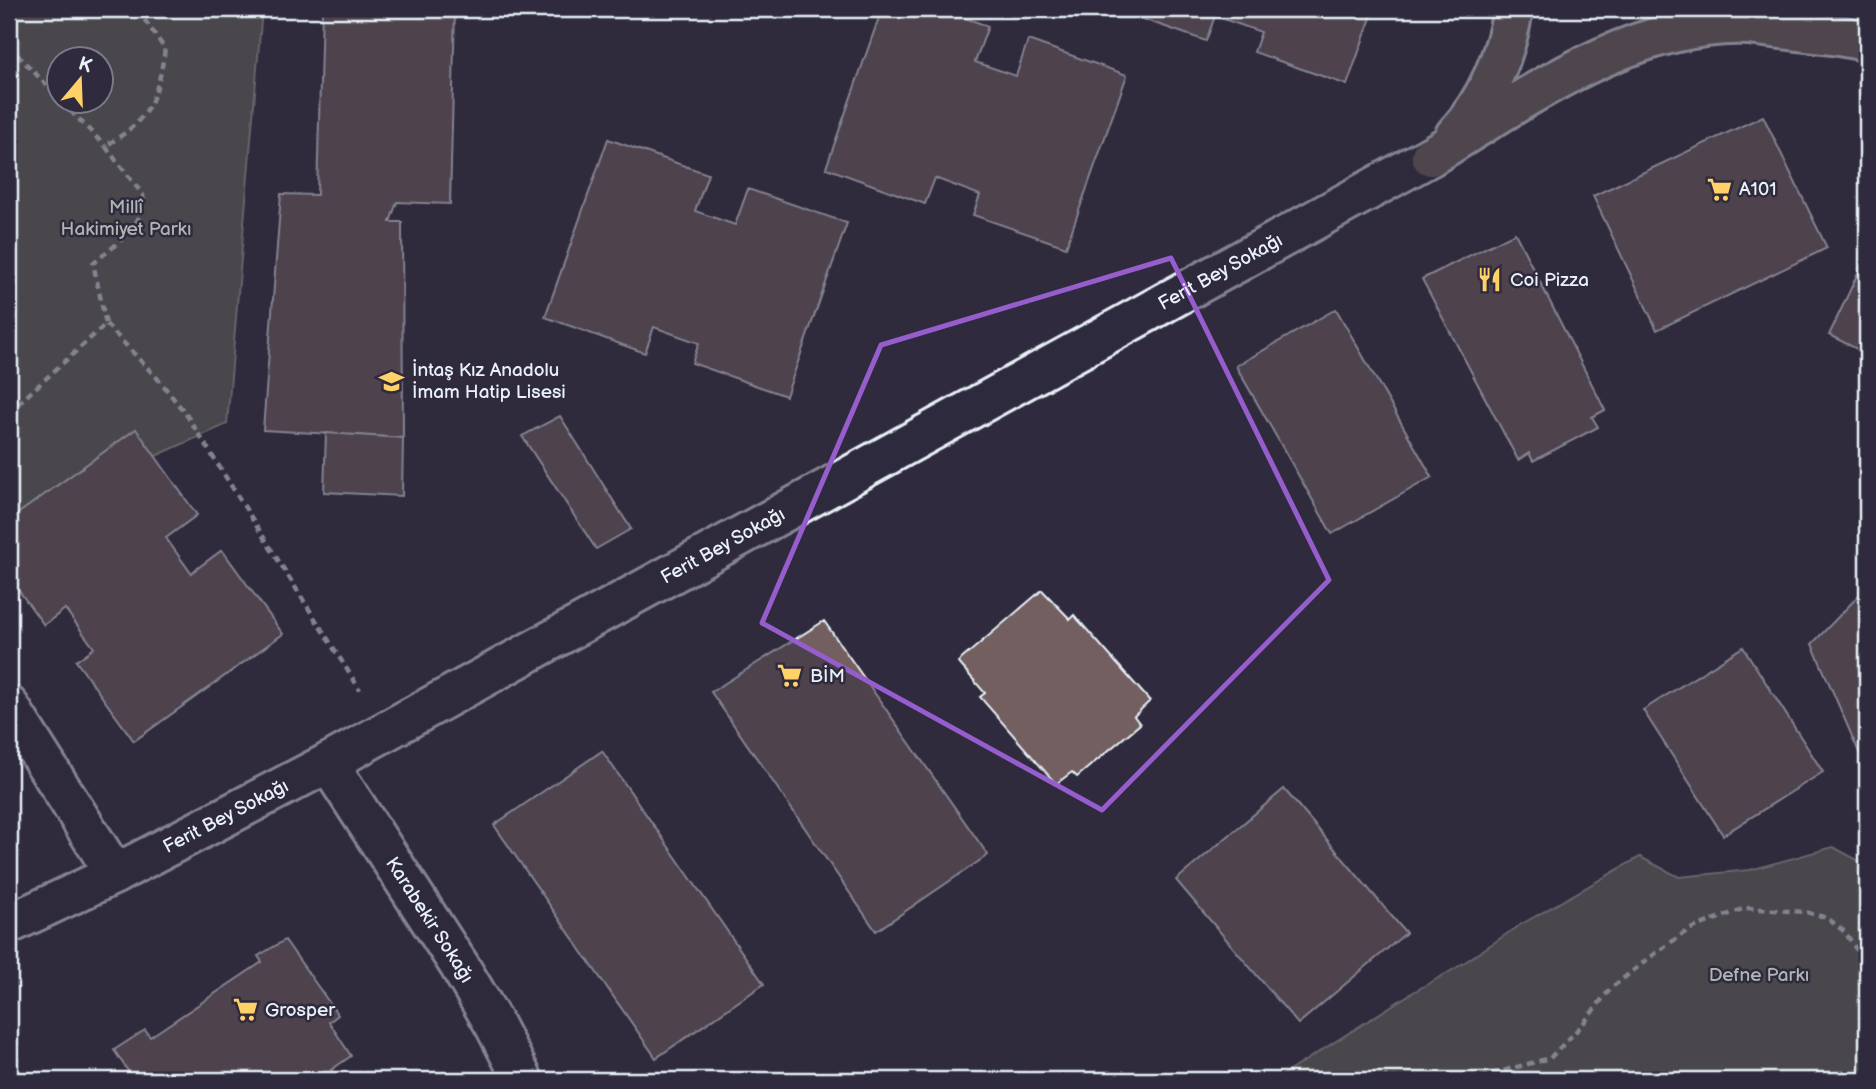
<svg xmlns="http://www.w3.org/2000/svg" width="1876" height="1089" font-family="'Balsamiq Sans',sans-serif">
<rect width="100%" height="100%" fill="#2f2a3d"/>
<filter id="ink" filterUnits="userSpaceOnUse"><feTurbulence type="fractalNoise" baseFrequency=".0143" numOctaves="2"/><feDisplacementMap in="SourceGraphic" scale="14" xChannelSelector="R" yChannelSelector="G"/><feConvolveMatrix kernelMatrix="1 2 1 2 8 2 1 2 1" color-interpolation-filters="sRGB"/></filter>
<g filter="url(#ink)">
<g fill="#676b5d" stroke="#a8aeaa" stroke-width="2" fill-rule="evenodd">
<path d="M9,9H262L227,424L9,522ZM60,60H102V102H60Z"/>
<path d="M1833,847L1867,865V1080H1275L1410,994L1456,968L1520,925L1640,857L1679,877L1750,870Z"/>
</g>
<g fill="#735e60" stroke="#e8f1f8" stroke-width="2">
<path d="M322,9H455L450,204L397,202L390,222H402L403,438L263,430L281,194L317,195Z"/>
<path d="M882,9H940L988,26L975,62L1016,76L1028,40L1127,75L1066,247L973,215L980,195L935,178L925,204L826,168Z"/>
<path d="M1114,9H1374L1347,85L1254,52L1261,32L1215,16L1206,41Z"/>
<path d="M1763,116L1827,248L1657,330L1593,196Z"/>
<path d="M608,139L708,174L695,211L735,225L748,189L847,223L786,396L692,363L699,343L654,327L645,353L545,317Z"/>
<path d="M1515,233L1605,410L1592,417L1598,427L1533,461L1529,453L1518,460L1422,279Z"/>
<path d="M1867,254V354L1829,335Z"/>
<path d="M1336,309L1432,477L1332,534L1236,366Z"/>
<path d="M560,416L631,529L596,549L522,436Z"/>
<path d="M136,429L197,515L166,538L191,573L222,550L283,634L134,741L76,661L94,648L65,609L44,625L9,577V520Z"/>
<path d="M326,433L403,438L402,496L324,492Z"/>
<path d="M1867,587V763L1861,757L1812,644Z"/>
<path d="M1042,590L1070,619L1074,615L1150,701L1134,716L1140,724L1077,777L1072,772L1056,784L980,697L985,693L958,662Z"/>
<path d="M824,621L988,855L876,931L711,692Z"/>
<path d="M1743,647L1823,772L1723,835L1643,710Z"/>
<path d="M602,751L764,984L656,1058L494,825Z"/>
<path d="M1284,789L1406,933L1298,1024L1176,880Z"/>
<path d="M285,940L338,1015L329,1022L351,1056L331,1070L338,1080H134L114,1050L145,1030L150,1037L262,962L258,956Z"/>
</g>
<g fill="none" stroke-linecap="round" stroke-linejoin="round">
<defs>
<g id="street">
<path d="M9,706L115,874"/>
<path id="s1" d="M328,763L459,965L494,1024L523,1080"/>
</g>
<g id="secondary">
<path id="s2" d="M9,924L115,874L328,763L1431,156"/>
</g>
<g id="primary">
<path d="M1724,22L1839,36L1867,41"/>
<path d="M1455,135C1487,101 1506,54 1513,9"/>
<path d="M1431,156C1526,98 1634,19 1751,25"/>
</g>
</defs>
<use href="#street" stroke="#e8f1f8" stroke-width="44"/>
<use href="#secondary" stroke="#e8f1f8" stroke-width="44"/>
<use href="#primary" stroke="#e8f1f8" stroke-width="44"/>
<g stroke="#e8f1f8" stroke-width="4.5" stroke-dasharray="7 5" stroke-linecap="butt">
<path d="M9,46L60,99"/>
<path d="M62,102L105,146"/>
<path d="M106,324L158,379L186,414L360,690"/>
<path d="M9,412L106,324L93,263C114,246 146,226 143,195L105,146C150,120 157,99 165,49L137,9"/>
<path d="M1382,1080L1386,1076L1401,1080"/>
<path d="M1469,1080L1550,1058L1582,1025L1611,988L1648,959L1688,930L1745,908L1806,912L1827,918L1845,932L1867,966"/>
<path d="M1646,1080H1652"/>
</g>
<use href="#street" stroke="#2f2a3d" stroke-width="38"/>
<use href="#secondary" stroke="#2f2a3d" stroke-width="38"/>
<use href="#primary" stroke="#756964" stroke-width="38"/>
</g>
</g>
<path d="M0 0H1876V1089H0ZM1171,258L1329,580L1102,810L762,623L881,345Z" fill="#2f2a3d" fill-opacity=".55" fill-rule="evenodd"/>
<path fill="none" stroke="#965dcd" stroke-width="5" stroke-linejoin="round" d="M1171,258L1329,580L1102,810L762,623L881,345Z"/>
<defs>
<symbol id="supermarket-bare" viewBox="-9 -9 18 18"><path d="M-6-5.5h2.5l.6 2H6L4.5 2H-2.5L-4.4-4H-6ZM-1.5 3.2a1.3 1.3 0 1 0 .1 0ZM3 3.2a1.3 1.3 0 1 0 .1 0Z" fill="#ffd166" stroke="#2f2a3d" stroke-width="2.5" paint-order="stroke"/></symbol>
<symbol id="restaurant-bare" viewBox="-9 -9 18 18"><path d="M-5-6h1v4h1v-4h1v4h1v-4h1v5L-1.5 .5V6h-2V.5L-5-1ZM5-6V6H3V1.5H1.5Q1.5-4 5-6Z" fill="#ffd166" stroke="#2f2a3d" stroke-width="2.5" paint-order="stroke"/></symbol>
<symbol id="school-bare" viewBox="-9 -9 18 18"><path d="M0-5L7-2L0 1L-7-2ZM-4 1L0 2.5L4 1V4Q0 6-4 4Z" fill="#ffd166" stroke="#2f2a3d" stroke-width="2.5" paint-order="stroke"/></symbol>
</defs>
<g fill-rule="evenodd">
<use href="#supermarket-bare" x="1702" y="172" width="35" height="35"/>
<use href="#restaurant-bare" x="1472" y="262" width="35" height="35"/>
<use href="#school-bare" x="374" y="364" width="35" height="35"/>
<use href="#supermarket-bare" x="772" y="658" width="35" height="35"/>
<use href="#supermarket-bare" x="228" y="992" width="35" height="35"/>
</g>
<g text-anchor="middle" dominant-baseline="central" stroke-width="5" stroke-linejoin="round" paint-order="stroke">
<g font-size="19" fill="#e8f1f8" stroke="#2f2a3d" text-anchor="start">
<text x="1739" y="189">A101</text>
<text x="1510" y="280">Coi Pizza</text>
<text x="412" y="370">İntaş Kız Anadolu<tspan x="412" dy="22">İmam Hatip Lisesi</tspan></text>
<text x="810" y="676">BİM</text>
<text x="265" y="1010">Grosper</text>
</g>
<g font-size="19" fill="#aeb5b2" stroke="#2f2a3d">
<text x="126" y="207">Millî<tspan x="126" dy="22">Hakimiyet Parkı</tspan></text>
<text x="1759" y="975">Defne Parkı</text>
</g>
<g font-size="19" fill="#e8f1f8" stroke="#2f2a3d">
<text stroke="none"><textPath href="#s2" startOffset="1376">Ferit Bey Sokağı</textPath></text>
<text stroke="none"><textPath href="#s2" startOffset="808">Ferit Bey Sokağı</textPath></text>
<text stroke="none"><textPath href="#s2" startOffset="242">Ferit Bey Sokağı</textPath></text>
<text stroke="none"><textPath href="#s1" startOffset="187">Karabekir Sokağı</textPath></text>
</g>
</g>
<rect width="1876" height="1089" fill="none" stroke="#2f2a3d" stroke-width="35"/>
<rect x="18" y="18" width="1841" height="1054" fill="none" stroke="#e8f1f8" stroke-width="2.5" filter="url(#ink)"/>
<g transform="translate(80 80) rotate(19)"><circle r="33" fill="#2f2a3d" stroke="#797a88" stroke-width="2"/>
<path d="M0-5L12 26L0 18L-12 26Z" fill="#ffd166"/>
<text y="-10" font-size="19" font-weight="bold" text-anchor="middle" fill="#e8f1f8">K</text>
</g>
</svg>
